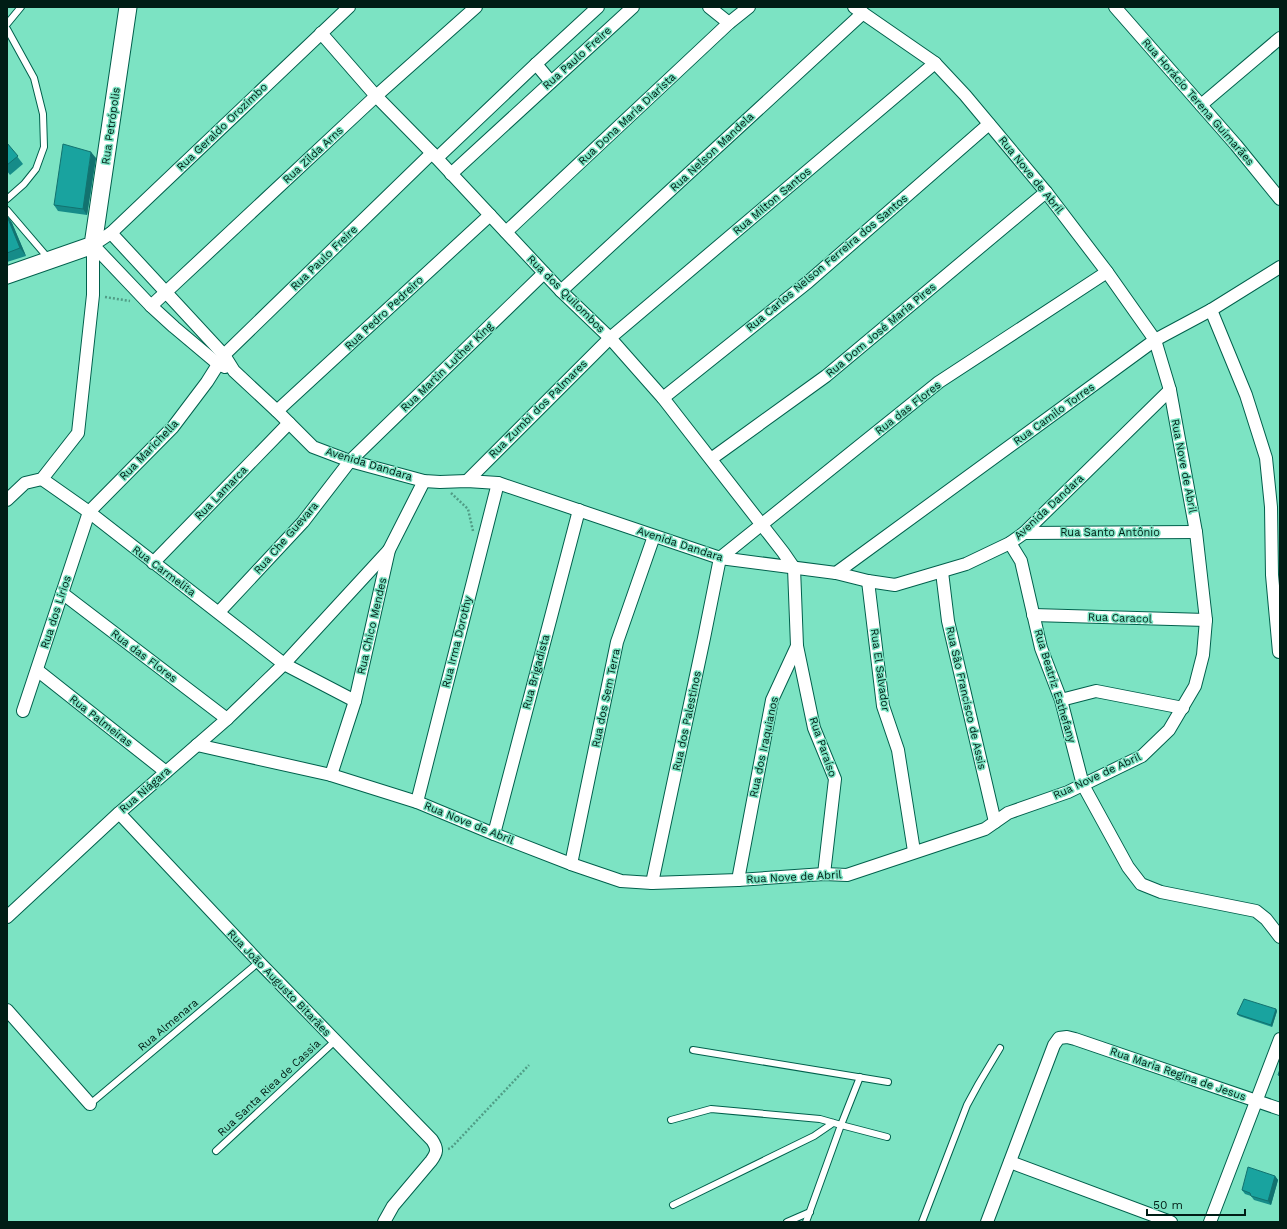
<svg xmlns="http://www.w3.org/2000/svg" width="1287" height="1229" font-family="'Work Sans',sans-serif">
<rect width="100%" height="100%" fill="#7ce3c3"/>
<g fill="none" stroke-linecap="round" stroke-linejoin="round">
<defs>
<g id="lane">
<path d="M7,24L21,7"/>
<path d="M7,29L34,78L43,114L44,147L36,169L24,184L7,199"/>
<path d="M7,210L49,259"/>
<path d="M693,1050L888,1082"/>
<path d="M860,1077L841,1125L887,1137"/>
<path d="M90,1104L259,962"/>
<path d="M671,1120L711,1109L820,1119L841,1125L806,1222"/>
<path d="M216,1151L335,1041"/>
<path d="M673,1205L814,1136L833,1123"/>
<path d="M787,1222L810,1212"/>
<path d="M922,1222L967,1105L979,1083L1000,1048"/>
</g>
<g id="street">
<path d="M709,7L729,23"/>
<path d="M1115,7L1236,145L1280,199"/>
<path d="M321,33L376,96L432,153L561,291L610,338L663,398L783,552L794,568L797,646L772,700L738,880"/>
<path d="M536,64L551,82"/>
<path d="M1201,105L1280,38"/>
<path d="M437,158L536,64L598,7"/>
<path d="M451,174L633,7"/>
<path d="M506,232L729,23L749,7"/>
<path d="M111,233L224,355L234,371L277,411L313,447L350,461L424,481L440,482L467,481L498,483L720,558L836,573L868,581L895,585L966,564L1010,543L1024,533L1170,390"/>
<path d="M93,245L111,233L349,7"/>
<path d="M93,245L151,306L174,327L218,364L225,367"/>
<path d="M561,291L863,13"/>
<path d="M151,306L376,96L476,7"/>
<path d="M1211,310L1246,395L1266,458L1271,507L1272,575L1279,652"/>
<path d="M663,398L808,282L989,124"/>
<path d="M277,411L490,215"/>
<path d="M711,459L826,376L1046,192"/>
<path d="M42,479L89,512L284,664L355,701"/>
<path d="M467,481L610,338L935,63"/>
<path d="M7,500L25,483L42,479L78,433L93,295V245"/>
<path d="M1024,533L1196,532"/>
<path d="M1010,543L1021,561L1041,648L1061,700L1083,785L1128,867L1141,884L1161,892L1256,911L1266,919L1280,937"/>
<path d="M153,563L289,423"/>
<path d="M942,572L948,621L995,822"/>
<path d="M836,573L1155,340L1211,310L1280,267"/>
<path d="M868,581L883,706L898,750L914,851"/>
<path d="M62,593L227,719"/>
<path d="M219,612L303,522L350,461L544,273"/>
<path d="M1033,615L1206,620"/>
<path d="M797,646L814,728L835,779L824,874"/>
<path d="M37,670L166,772"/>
<path d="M1061,700L1096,691L1183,708"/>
<path d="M23,711L89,512L173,427L207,382L224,355L432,153"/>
<path d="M197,745L331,775L417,802L494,834L571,864L621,881L652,883L738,880L824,874L847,875L985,829L1008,813L1068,792L1142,756L1169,730L1195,686L1203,655L1206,620L1196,532L1170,390L1155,340L1107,272L1046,192L965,95L935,63L854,7"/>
<path d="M331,775L355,701L389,550L424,481"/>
<path d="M417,802L498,483"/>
<path d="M119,813L259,962L432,1140C438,1149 437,1153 431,1161L393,1206L384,1222"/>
<path d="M494,834L579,510"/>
<path d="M571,864L617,642L654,536"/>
<path d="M652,883L704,638L720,558L939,382L1107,272"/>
<path d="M7,917L119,813L227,719L284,664L389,550"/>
<path d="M7,1010L90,1104"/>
<path d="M1010,1162L1171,1222"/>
<path d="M987,1222L1054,1045L1059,1038L1067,1037L1075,1039L1280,1109"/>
<path d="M1210,1222L1280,1039"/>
</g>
<path id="secondary" d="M7,275L93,245L128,7"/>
</defs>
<use href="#lane" stroke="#00604c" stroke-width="8"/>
<use href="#street" stroke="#00604c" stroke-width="14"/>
<use href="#secondary" stroke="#00604c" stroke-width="19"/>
<g stroke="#509d86" stroke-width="2.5" stroke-dasharray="2 2" stroke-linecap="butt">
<path d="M105,297L130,301"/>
<path d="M451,493L468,509L473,531"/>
<path d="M448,1149L451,1148L529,1065"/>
</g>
<use href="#lane" stroke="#fff" stroke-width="6"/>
<use href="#street" stroke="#fff" stroke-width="12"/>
<use href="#secondary" stroke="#fff" stroke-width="17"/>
</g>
<g fill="#168c89">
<path d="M7,143L23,164L10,175L7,171Z"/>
<path d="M96,158L87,215L58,211L54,205Z"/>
<path d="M7,215L12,223L26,256L7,262Z"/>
<path d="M1276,1009L1277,1011L1272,1027L1239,1016L1237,1014Z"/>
<path d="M1275,1176L1278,1180L1271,1205L1254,1200L1251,1196L1245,1194L1242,1190Z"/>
</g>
<g fill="#12726f">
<path d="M91,152L96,158L87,215L83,209Z"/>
<path d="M7,215L12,223L26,256L20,248Z"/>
<path d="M1276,1009L1277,1011L1272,1027L1271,1025Z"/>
<path d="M1275,1176L1278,1180L1271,1205L1268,1201Z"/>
</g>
<g fill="#19a39f" stroke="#12726f">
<path d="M7,143L18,156L7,165Z"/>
<path d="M63,144L91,152L83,209L54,205Z"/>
<path d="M7,216L20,248L7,253Z"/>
<path d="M1244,999L1276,1009L1271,1025L1237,1014Z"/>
<path d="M1280,1069V1076L1278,1075Z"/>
<path d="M1248,1167L1275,1176L1268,1201L1251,1196L1250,1193L1242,1190Z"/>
</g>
<g text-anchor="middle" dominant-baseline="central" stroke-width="3" stroke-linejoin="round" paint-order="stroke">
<g font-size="11" fill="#001d15" stroke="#7ce3c3">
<text transform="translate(577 58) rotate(-42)">Rua Paulo Freire</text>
<text transform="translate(1198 102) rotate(49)">Rua Horácio Terena Guimarães</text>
<text transform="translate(627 119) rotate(-43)">Rua Dona Maria Diarista</text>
<text transform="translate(111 126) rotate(-82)">Rua Petrópolis</text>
<text transform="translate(222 127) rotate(-44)">Rua Geraldo Orozimbo</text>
<text transform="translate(712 152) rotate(-43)">Rua Nelson Mandela</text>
<text transform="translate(313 155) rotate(-43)">Rua Zilda Arns</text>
<text transform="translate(1031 175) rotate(51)">Rua Nove de Abril</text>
<text transform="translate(772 201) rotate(-40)">Rua Milton Santos</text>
<text transform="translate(324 258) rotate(-44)">Rua Paulo Freire</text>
<text transform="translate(827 263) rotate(-40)">Rua Carlos Nelson Ferreira dos Santos</text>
<text transform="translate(566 294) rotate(45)">Rua dos Quilombos</text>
<text transform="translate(384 313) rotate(-43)">Rua Pedro Pedreiro</text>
<text transform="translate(881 330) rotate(-40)">Rua Dom José Maria Pires</text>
<text transform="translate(447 367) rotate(-44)">Rua Martin Luther King</text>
<text transform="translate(908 408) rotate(-38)">Rua das Flores</text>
<text transform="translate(538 409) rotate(-45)">Rua Zumbi dos Palmares</text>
<text transform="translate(1054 414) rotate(-36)">Rua Camilo Torres</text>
<text transform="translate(149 450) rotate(-46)">Rua Marichella</text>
<text transform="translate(369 464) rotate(17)">Avenida Dandara</text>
<text transform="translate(1184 466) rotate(79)">Rua Nove de Abril</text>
<text transform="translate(221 493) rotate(-46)">Rua Lamarca</text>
<text transform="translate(1049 507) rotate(-43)">Avenida Dandara</text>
<text x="1110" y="532">Rua Santo Antônio</text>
<text transform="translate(286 538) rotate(-49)">Rua Che Guevara</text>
<text transform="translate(680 544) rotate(18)">Avenida Dandara</text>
<text transform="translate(164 571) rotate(37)">Rua Carmelita</text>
<text transform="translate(56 612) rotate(-72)">Rua dos Lírios</text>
<text transform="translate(1120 618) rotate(2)">Rua Caracol</text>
<text transform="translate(372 626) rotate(-77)">Rua Chico Mendes</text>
<text transform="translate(457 642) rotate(-76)">Rua Irma Dorothy</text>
<text transform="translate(144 656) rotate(37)">Rua das Flores</text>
<text transform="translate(880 670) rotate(82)">Rua El Salvador</text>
<text transform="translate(536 672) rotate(-75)">Rua Brigadista</text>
<text transform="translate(1055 686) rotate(73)">Rua Beatriz Esthefany</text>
<text transform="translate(606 698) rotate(-78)">Rua dos Sem Terra</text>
<text transform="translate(966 698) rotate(77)">Rua Sâo Francisco de Assis</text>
<text transform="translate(101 721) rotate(38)">Rua Palmeiras</text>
<text transform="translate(687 721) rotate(-78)">Rua dos Palestinos</text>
<text transform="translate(764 747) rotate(-78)">Rua dos Iraquianos</text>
<text transform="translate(823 747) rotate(71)">Rua Paraíso</text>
<text transform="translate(1097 776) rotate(-25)">Rua Nove de Abril</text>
<text transform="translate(145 790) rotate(-41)">Rua Niágara</text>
<text transform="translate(469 823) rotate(22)">Rua Nove de Abril</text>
<text transform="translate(794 877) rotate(-3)">Rua Nove de Abril</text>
<text transform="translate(279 983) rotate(46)">Rua João Augusto Bitarães</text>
<text transform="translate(168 1025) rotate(-40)">Rua Almenara</text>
<text transform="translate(1178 1074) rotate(19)">Rua Maria Regina de Jesus</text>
<text transform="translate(269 1088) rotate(-43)">Rua Santa Riea de Cassia</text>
</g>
</g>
<rect width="1287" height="1229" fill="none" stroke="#001d15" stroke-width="16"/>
<path d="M1147 1209v6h98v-6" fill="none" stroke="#001d15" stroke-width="2"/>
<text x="1153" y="1209" font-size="12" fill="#001d15" stroke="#7ce3c3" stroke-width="3" paint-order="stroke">50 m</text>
</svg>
